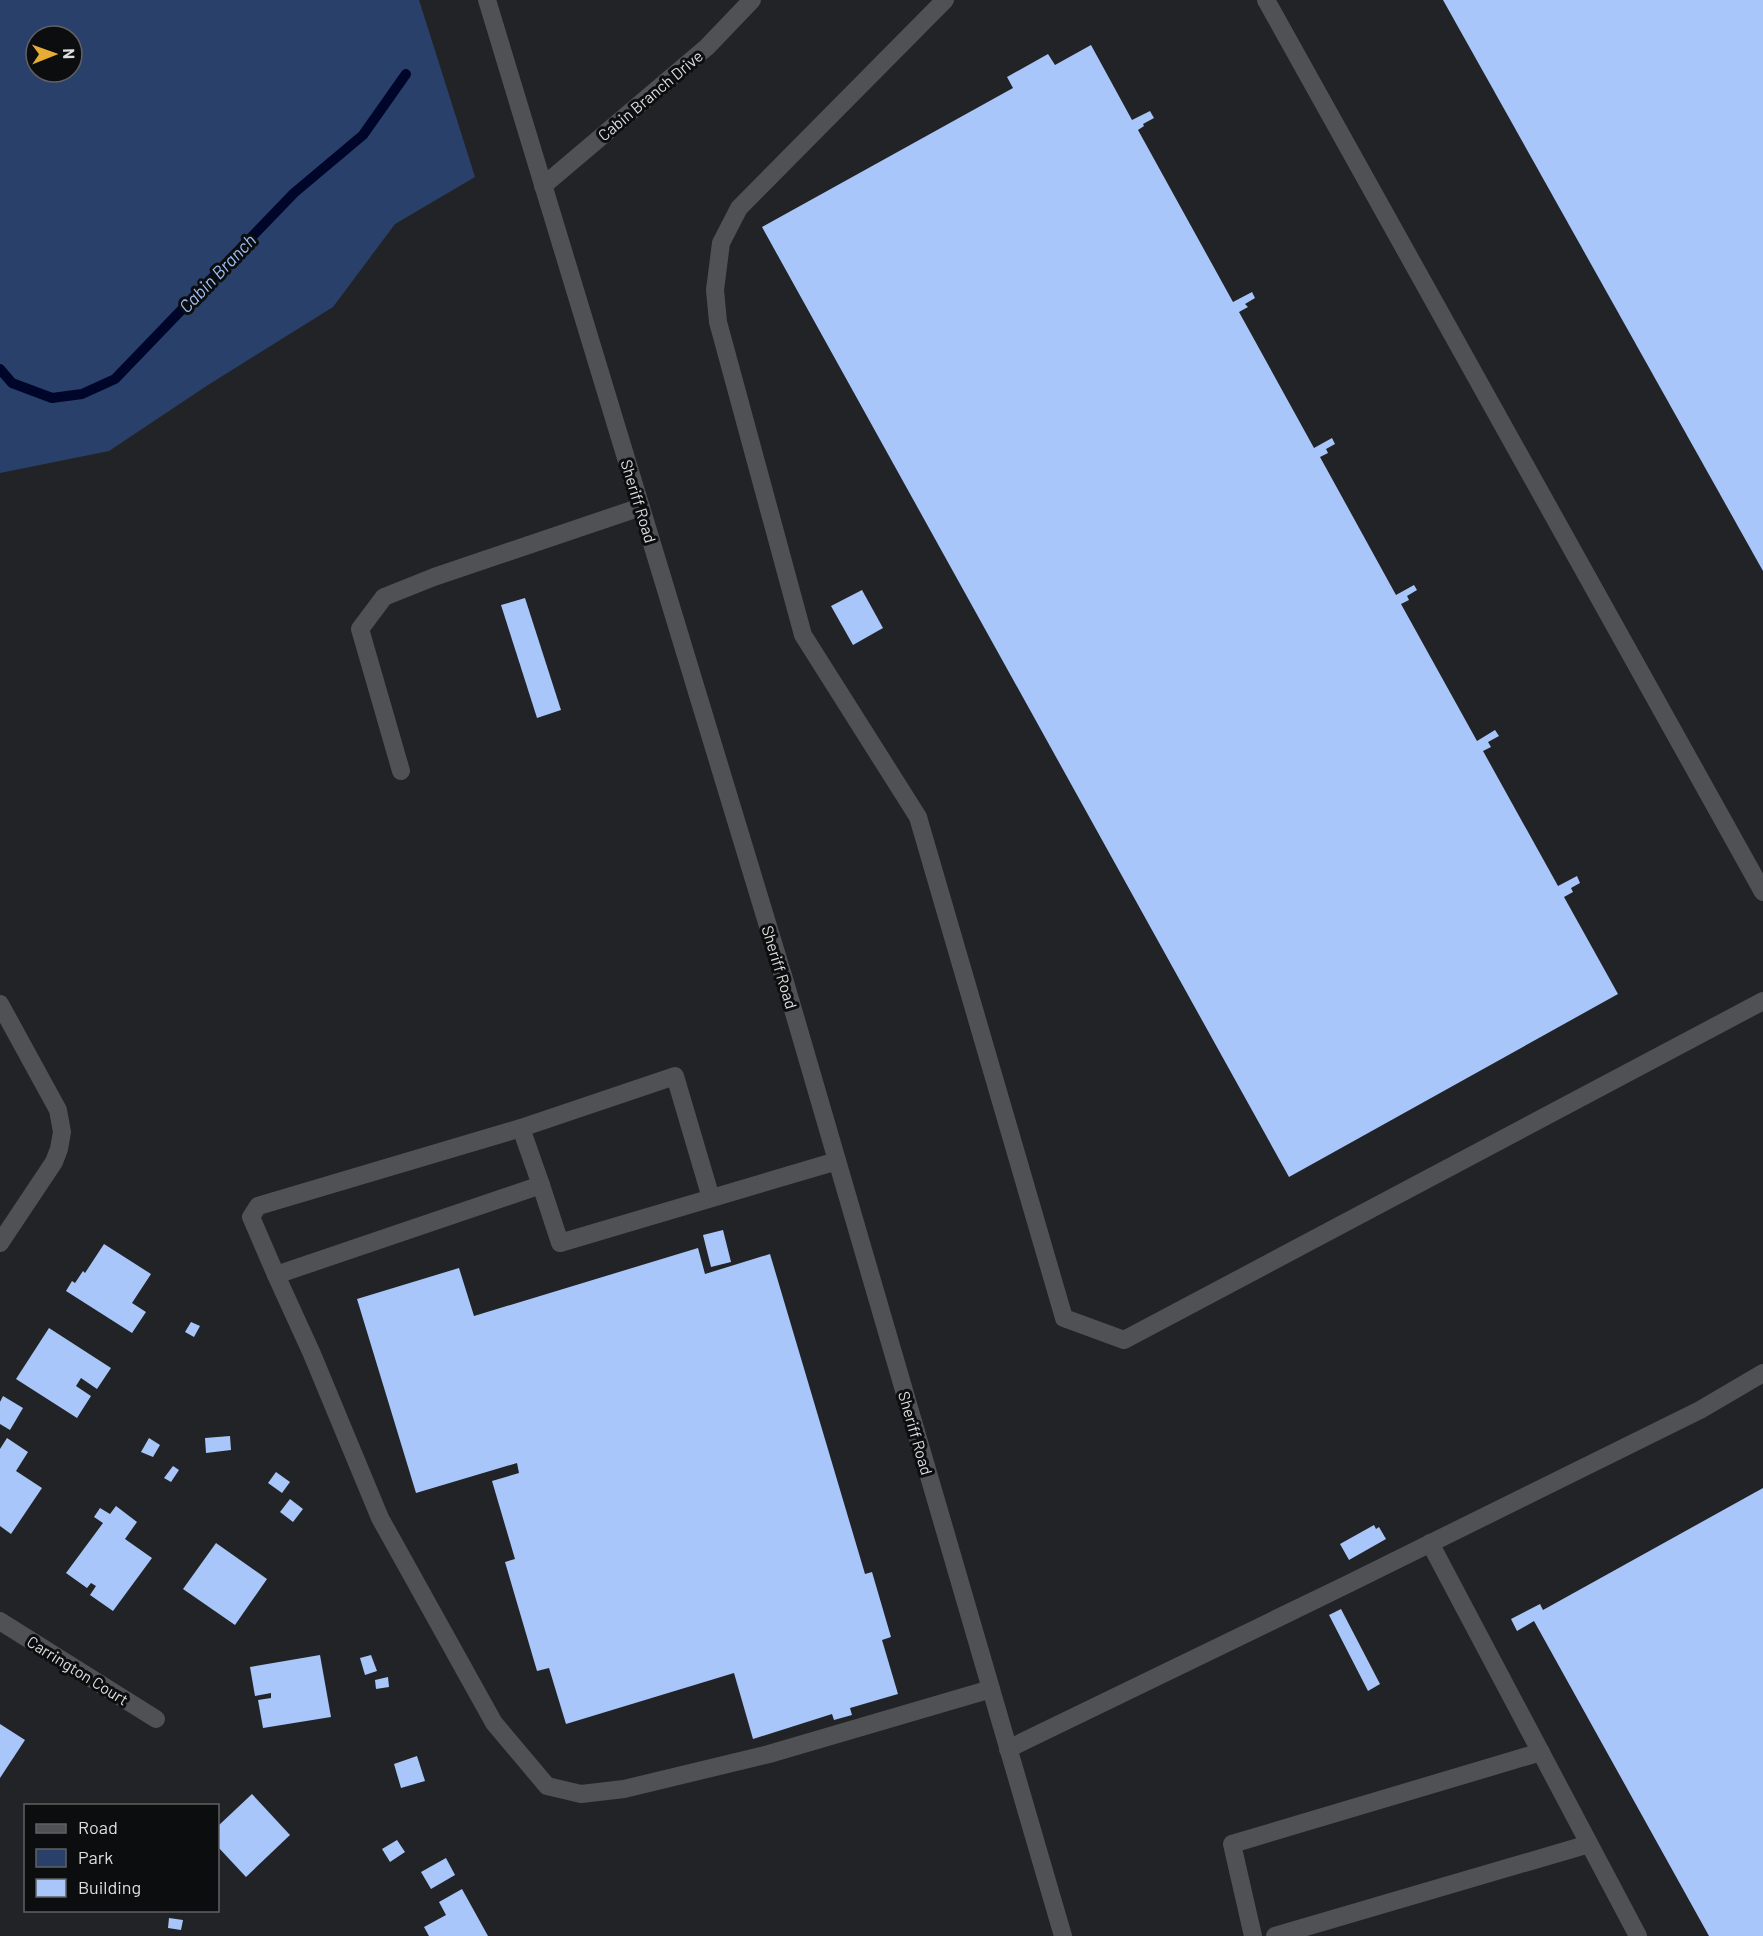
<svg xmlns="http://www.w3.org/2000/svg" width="1763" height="1936" font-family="Barlow,sans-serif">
<rect width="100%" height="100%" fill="#222326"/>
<path fill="#29416a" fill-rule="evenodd" d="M0,0H419L475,177L395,224L333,307L208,385L109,451L0,473ZM36,36H72V72H36Z"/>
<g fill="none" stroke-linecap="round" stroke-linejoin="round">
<path stroke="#00052a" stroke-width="10" d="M0,369L12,383L52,398L82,394L115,379L294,193L363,135L406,74"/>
</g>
<g fill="#a8c6f9">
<path d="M1443,0H1763V571Z"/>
<path d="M1091,45L1132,120L1150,111L1154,118L1143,124L1144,126L1138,130L1233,302L1252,292L1255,298L1245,304L1248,307L1239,312L1314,448L1332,438L1335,444L1326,449L1328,453L1320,457L1396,595L1414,585L1417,590L1407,596L1409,600L1401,604L1477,741L1495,730L1499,736L1488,742L1491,747L1483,751L1558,886L1577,876L1580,883L1571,888L1573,892L1564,897L1618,994L1289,1177L762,227L1013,88L1007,77L1048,54L1055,65Z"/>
<path d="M862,590L883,628L853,645L831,606Z"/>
<path d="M525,598L561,710L537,718L501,605Z"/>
<path d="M723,1230L731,1262L711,1267L703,1235Z"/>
<path d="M104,1244L151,1274L132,1303L146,1312L132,1333L66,1291L72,1281L75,1283L83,1271L85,1273Z"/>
<path d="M698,1248L705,1274L770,1254L865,1574L872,1572L891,1637L882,1640L898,1694L850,1708L852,1715L834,1720L832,1714L753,1739L734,1673L566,1724L549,1668L537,1671L505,1562L515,1559L492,1481L519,1473L517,1463L416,1493L357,1299L459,1268L474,1316Z"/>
<path d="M191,1322L200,1326L194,1337L185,1332Z"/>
<path d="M49,1328L111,1368L97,1389L81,1378L76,1386L91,1396L77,1418L16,1379Z"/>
<path d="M3,1396L23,1408L10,1430L0,1424V1402Z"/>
<path d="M230,1436L231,1450L206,1453L205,1438Z"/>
<path d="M7,1438L28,1452L16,1471L42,1488L11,1534L0,1526V1449Z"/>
<path d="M149,1438L160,1445L153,1457L141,1452Z"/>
<path d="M173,1466L179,1470L171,1482L164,1478Z"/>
<path d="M276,1472L290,1482L282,1493L268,1483Z"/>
<path d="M1763,1488V1936H1709L1534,1621L1517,1631L1511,1619L1540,1604L1543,1610Z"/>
<path d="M290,1499L303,1509L293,1522L280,1512Z"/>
<path d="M116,1506L137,1522L125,1539L152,1558L113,1611L90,1595L96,1586L91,1583L87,1588L66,1573L103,1523L94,1517L100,1508L110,1514Z"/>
<path d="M1374,1525L1376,1529L1379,1527L1386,1539L1349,1560L1340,1544Z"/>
<path d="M216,1543L267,1579L235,1625L183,1589Z"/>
<path d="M1341,1609L1380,1684L1368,1691L1329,1615Z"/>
<path d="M320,1655L331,1717L263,1728L258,1700L271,1698V1693L255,1696L250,1667Z"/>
<path d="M371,1655L377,1671L365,1675L360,1658Z"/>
<path d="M388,1677L389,1687L376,1689L375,1680Z"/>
<path d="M0,1724L25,1740L0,1778Z"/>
<path d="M417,1756L425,1781L401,1788L394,1764Z"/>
<path d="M252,1794L290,1835L246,1877L218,1847V1826Z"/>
<path d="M397,1840L405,1852L390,1862L382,1849Z"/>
<path d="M446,1858L455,1875L431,1889L421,1872Z"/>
<path d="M462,1889L488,1936H429L424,1927L446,1915L439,1902Z"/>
<path d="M169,1918L183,1920L181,1930L168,1928Z"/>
</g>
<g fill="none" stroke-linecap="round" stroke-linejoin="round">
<g stroke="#505154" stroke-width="18">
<path d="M945,0L739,208L721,243L715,290L718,322L803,635L918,817L1064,1318L1124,1340L1763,1001"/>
<path d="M1266,0L1763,892"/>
<path d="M401,771L360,629L384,597L434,577L641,507"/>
<path d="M521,1128L541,1185L276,1275L312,1354L380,1518L494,1723L547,1786L581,1794L624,1789L769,1754L991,1689"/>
<path d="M541,1185L560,1243L837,1161"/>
<path d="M276,1275L251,1217L258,1206L521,1128L675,1076L711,1198"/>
<path d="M1430,1543L1638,1936"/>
<path d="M1008,1749L1346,1585L1700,1410L1763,1373"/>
<path d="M1253,1936L1232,1844L1541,1752"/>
<path d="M1275,1936L1589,1844"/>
</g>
<g stroke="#505154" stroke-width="18">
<path d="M0,1004L58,1110L62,1132L59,1149L54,1162L0,1243"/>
<path d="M0,1621L156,1719"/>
</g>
<g stroke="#505154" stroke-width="18">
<path d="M487,0L785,982L1063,1936"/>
<path d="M543,186L707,47L752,0"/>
</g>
</g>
<g text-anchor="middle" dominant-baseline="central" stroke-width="6" stroke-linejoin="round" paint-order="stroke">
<g font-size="16" fill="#dddedf" stroke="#0c0d0e">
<text transform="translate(650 95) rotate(-40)">Cabin Branch Drive</text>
<text transform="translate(639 501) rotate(73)">Sheriff Road</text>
<text transform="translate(780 967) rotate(73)">Sheriff Road</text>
<text transform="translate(916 1433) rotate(74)">Sheriff Road</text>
<text transform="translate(78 1670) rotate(32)">Carrington Court</text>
</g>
<g font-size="18" font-style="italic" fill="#9fbff8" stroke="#0c0d0e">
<text transform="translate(217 273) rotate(-46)">Cabin Branch</text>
</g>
</g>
<rect x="24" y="1804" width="195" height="108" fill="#0c0d0e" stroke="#606162" stroke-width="1.5"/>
<rect x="36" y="1824" width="30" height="9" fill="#505154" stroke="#606162" stroke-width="1.5"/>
<text x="78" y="1834" font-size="18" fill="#dddedf">Road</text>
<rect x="36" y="1849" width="30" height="18" fill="#29416a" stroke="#606162" stroke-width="1.5"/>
<text x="78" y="1864" font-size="18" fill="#dddedf">Park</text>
<rect x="36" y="1879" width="30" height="18" fill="#a8c6f9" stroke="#606162" stroke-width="1.5"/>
<text x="78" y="1894" font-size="18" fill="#dddedf">Building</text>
<g transform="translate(54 54) rotate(89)"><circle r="28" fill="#0c0d0e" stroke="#606162" stroke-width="1.5"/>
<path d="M0-4.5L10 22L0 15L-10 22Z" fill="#e6ac36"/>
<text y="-9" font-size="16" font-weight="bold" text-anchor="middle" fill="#dddedf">N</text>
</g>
</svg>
